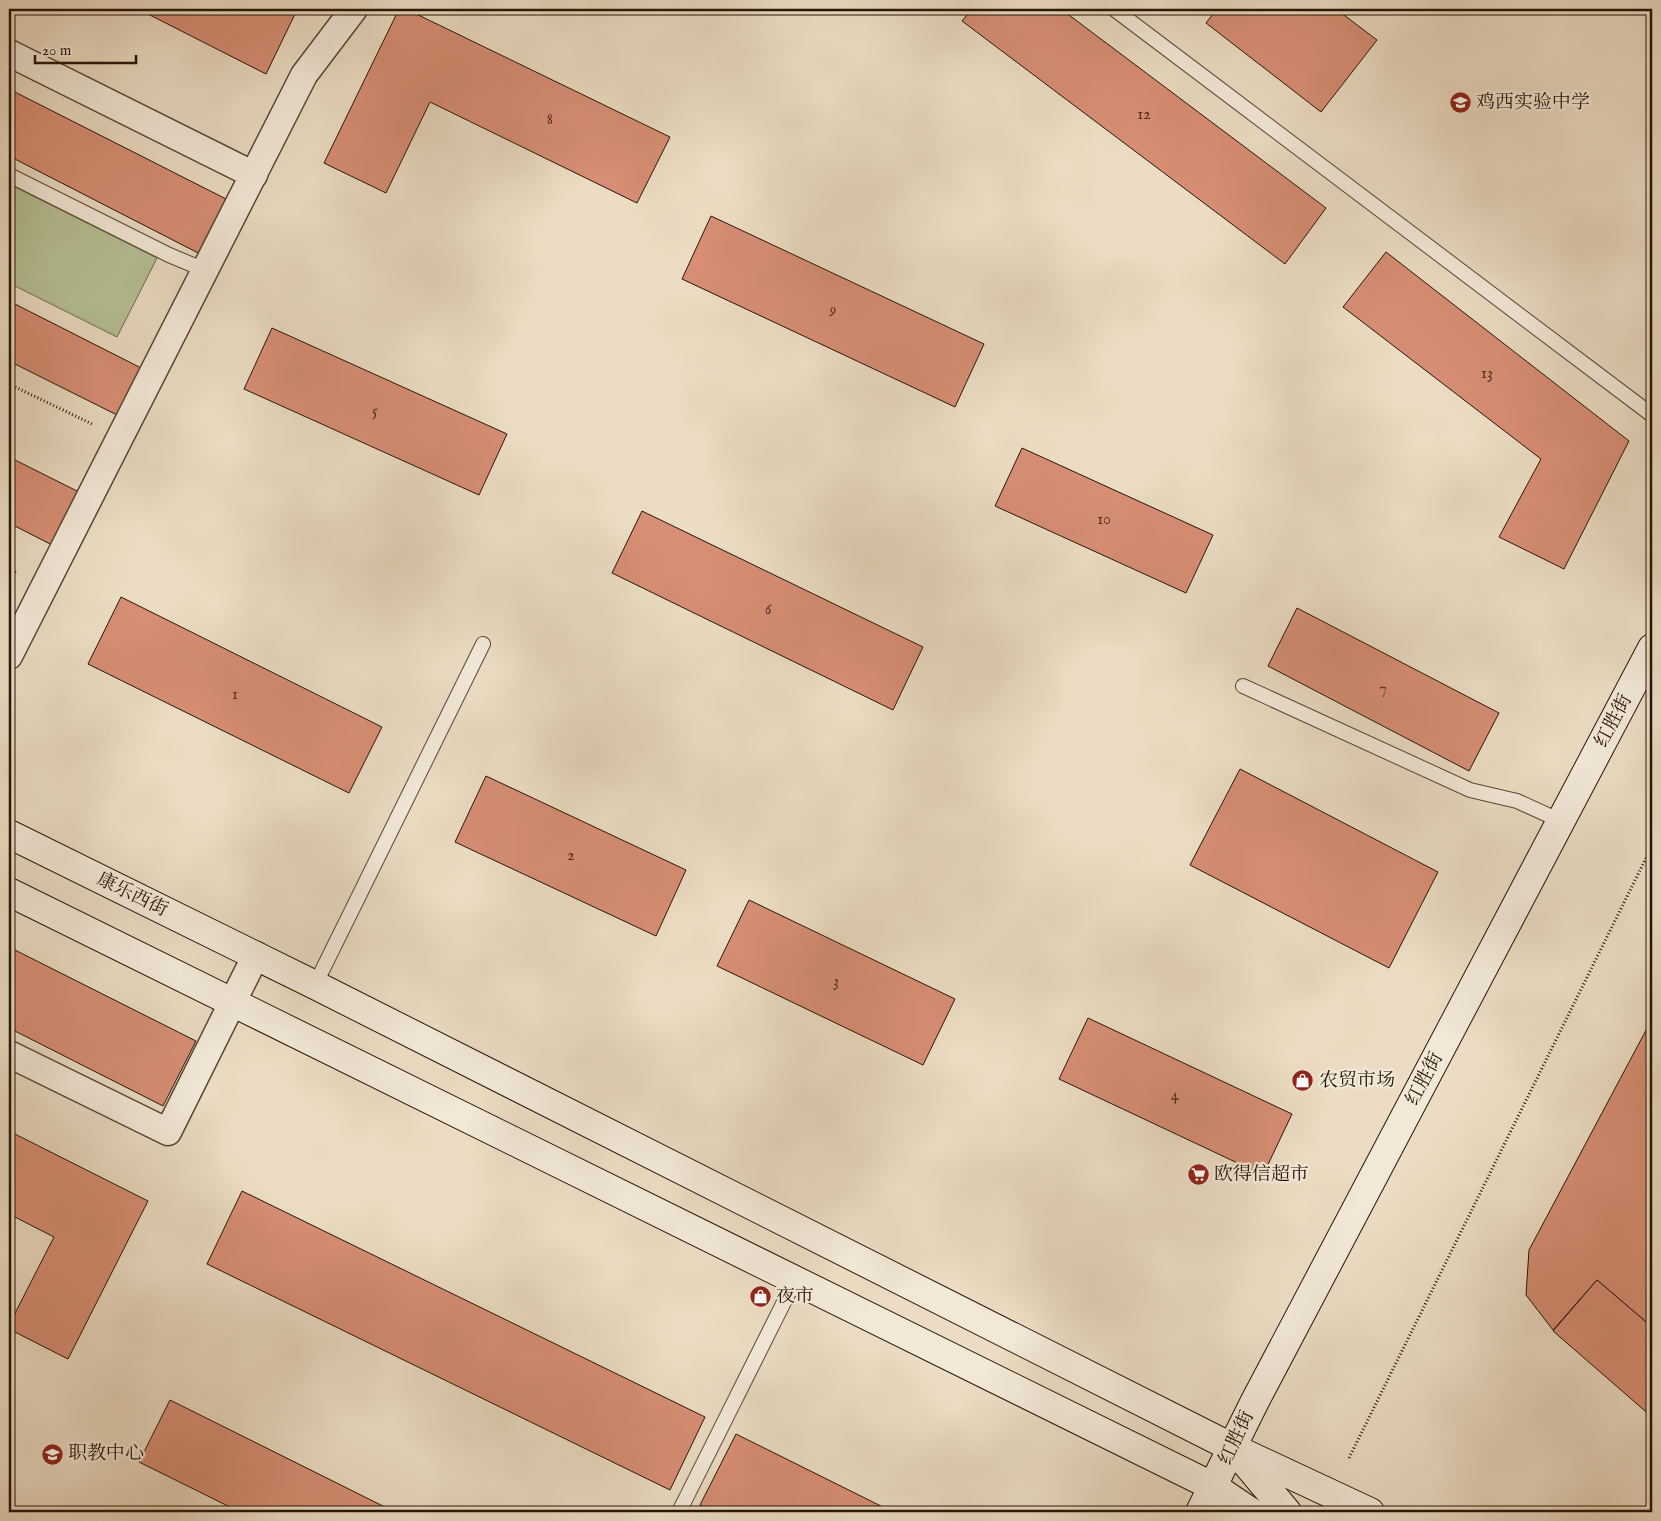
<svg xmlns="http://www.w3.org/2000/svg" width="1661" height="1521" font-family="'IM FELL English','Noto Serif SC',serif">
<rect width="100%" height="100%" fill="#ebdcc3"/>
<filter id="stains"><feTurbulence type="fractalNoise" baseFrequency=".004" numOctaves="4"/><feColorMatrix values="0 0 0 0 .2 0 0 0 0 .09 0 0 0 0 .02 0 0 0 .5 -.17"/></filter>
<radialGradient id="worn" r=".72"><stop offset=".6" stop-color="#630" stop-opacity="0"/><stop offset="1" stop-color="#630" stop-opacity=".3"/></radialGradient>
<path fill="#b6c095" stroke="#6e6a4e" d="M9,184L157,258L117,337L9,283Z"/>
<g fill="#d78e74" stroke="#261507">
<path d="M138,9H285L295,14L266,74Z"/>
<path d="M399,9H406L670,137L637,203L430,102L386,193L324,163Z"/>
<path d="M972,9H1061L1326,208L1285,264L962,21Z"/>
<path d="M1217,9H1336L1377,40L1321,112L1206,23Z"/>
<path d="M9,89L234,203L206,257L9,156Z"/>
<path d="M711,216L984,344L955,407L682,279Z"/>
<path d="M1386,252L1629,441L1564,569L1499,537L1541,459L1343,307Z"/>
<path d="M9,301L149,372L125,419L9,361Z"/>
<path d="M272,328L507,434L479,495L244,389Z"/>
<path d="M1022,448L1213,535L1186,593L995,506Z"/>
<path d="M9,457L85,495L58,548L9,523Z"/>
<path d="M642,511L923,647L893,710L612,573Z"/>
<path d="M121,597L382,727L349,793L88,664Z"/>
<path d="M1297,608L1499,713L1469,771L1268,666Z"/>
<path d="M1240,769L1438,872L1389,968L1190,865Z"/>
<path d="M486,776L686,870L656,936L455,842Z"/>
<path d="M749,900L955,999L923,1065L717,966Z"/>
<path d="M9,947L196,1041L163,1106L9,1028Z"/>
<path d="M1088,1018L1292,1114L1263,1175L1059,1079Z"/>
<path d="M1652,1019V1327L1597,1280L1553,1330L1526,1295L1529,1250Z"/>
<path d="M9,1131L148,1201L68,1359L9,1329V1325L54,1237L9,1214Z"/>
<path d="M242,1191L705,1417L670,1490L207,1264Z"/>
<path d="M1597,1280L1652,1327V1417L1553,1331Z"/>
<path d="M170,1400L395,1512H240L139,1462Z"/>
<path d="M9,1420H12L9,1437Z"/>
<path d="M736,1434L893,1512H715L700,1505Z"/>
</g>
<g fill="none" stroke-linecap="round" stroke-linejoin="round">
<defs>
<g id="lane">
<path d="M1114,9L1652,415"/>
<path d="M9,175L169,255L205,270"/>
<path d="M1243,686L1470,790L1517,801L1561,821"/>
<path d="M315,985L483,644"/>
<path d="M679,1512L795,1280"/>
</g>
<g id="street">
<path d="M9,53L254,175"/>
<path d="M9,656L304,75L354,9"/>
<path d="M9,1054L168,1132L256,955"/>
</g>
<g id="secondary">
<path d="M9,834L315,985L1233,1448L1370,1512"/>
<path d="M9,892L1214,1487L1251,1512"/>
<path d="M1239,1455L1287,1512"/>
<path d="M1200,1512L1255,1401L1652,648"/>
</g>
</defs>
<use href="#lane" stroke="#574736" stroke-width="16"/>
<use href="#street" stroke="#574736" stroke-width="29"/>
<use href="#secondary" stroke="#261507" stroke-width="30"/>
<g stroke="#261507" stroke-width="3" stroke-dasharray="1 2.5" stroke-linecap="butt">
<path d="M9,384L94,425"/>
<path d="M9,568L17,573"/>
<path d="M1349,1458L1652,846"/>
</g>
<use href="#lane" stroke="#f2e8d8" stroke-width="14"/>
<use href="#street" stroke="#f2e8d8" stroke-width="26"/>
<use href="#secondary" stroke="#f2e8d8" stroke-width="28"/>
</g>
<defs>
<symbol id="school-disc" viewBox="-11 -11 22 22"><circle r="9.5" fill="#8f2418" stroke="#f2e8d8"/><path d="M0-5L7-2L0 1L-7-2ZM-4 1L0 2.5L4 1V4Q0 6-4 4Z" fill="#fff"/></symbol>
<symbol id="shop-disc" viewBox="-11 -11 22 22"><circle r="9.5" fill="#8f2418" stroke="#f2e8d8"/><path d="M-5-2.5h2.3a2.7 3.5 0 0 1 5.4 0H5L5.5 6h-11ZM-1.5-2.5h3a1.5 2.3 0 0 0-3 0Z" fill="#fff"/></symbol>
<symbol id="supermarket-disc" viewBox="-11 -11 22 22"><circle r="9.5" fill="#8f2418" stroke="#f2e8d8"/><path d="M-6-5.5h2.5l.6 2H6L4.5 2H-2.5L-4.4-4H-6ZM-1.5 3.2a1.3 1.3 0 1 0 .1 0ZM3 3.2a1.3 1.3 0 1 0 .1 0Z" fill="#fff"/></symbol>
</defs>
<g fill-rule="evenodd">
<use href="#school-disc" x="1448" y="90" width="25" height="25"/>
<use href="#shop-disc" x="1290" y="1068" width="25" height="25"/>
<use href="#supermarket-disc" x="1186" y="1162" width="25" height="25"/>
<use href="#shop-disc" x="748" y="1284" width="25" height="25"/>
<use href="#school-disc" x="40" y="1442" width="25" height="25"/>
</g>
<g text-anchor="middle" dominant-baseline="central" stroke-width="4.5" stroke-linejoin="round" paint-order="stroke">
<g font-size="16" fill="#523322">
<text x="1144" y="115">12</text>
<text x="550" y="120">8</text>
<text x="833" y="311">9</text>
<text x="1487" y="374">13</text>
<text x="375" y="412">5</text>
<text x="1104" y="520">10</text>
<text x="768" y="610">6</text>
<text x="1383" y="689">7</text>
<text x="235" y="695">1</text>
<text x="571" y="856">2</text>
<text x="836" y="982">3</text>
<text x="1175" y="1096">4</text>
</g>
<g font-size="19" fill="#261507" stroke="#f2e8d8" text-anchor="start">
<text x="1476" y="103">鸡西实验中学</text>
<text x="1319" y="1081">农贸市场</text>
<text x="1214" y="1175">欧得信超市</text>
<text x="776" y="1297">夜市</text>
<text x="68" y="1454">职教中心</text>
</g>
<g font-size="19" fill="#261507" stroke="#f2e8d8">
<text transform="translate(1614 721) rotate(-62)">红胜街</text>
<text transform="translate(132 895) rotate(26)">康乐西街</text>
<text transform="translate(1425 1079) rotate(-62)">红胜街</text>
<text transform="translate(1237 1438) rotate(-65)">红胜街</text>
</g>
</g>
<rect width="1661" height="1521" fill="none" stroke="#ebdcc3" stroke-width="30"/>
<rect x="10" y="10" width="1641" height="1501" fill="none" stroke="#261507" stroke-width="2.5"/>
<rect x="15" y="15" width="1631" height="1491" fill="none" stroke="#261507"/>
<path d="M35 55v8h101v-8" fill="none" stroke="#261507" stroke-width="2.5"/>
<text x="42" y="55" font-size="15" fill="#261507" stroke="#f2e8d8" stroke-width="4" paint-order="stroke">20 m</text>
<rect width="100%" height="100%" filter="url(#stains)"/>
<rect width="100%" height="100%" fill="url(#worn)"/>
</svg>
